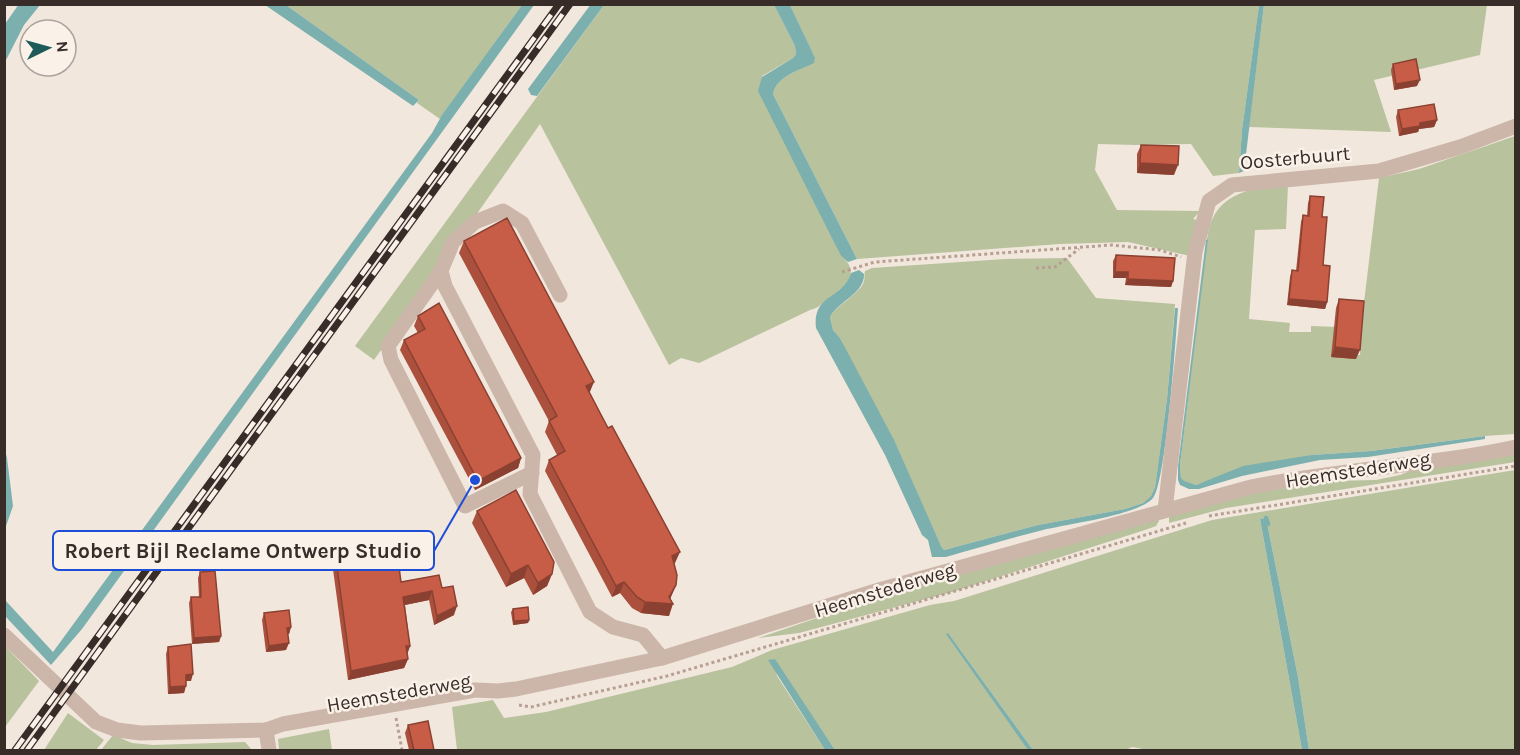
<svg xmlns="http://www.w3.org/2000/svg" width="1520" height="755" font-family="Karla,sans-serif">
<rect width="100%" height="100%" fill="#f2e7dd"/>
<g fill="#b8c29d">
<path d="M286,5H522L440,119L417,103L419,100Z"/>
<path d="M604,5H774L795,46L796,54L793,58L762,76L841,256C862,273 845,286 830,297C823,303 819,308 810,310L699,363L681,358L669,365L540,124L374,360L355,346Z"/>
<path d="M790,5H1259L1242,130L1239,173L1213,176L1191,144L1136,145L1098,144L1095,170L1117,210L1200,211L1193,219L1197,220L1190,256L1128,242L1060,244L857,259L773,94C777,76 798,71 813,63L815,59Z"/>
<path d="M1264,5H1487L1480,55L1374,80L1391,132L1249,127Z"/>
<path d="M1515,136V434L1485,436L1371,451L1311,455L1219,477L1196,485L1184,482L1181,478L1180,465L1205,258C1206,247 1207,235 1210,225C1222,190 1256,188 1288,185L1286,229L1255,230L1249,319L1290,323L1289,332H1311V326L1339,327L1337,354L1360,355L1363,311L1379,178L1419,169Z"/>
<path d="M1067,258L1096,298L1175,304L1167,399L1155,487L1151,496L1143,503L1125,509L1038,525L944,550L941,546L840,338L833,330L830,317C837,305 862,292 864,281C865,277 864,274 865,271L872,268L1005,259Z"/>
<path d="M1515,453V462L1226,508L1169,523V516L1254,493L1329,481L1376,480L1400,475L1415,469Z"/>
<path d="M1515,470V750H1309L1298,677L1266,518L1260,519L1302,750H1148L1132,747L1126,750H1033L948,633L1030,750H835L774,659L777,676L825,750H457L452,707L493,700L504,718L546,712L732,667L772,650L930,605L954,601L1212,520Z"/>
<path d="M1158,519L1159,521L1156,526L1148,529L952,592L799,633L758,638L913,585Z"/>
<path d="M5,646L39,681L5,727Z"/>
<path d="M68,713L104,740L96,750H44Z"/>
<path d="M329,729L332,750H279L278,739Z"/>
<path d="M113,735L132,743L153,745L245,742L252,750H101Z"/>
</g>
<g fill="#7cb0ae">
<path d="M19,4L40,5L24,25L5,62V24Z"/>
<path d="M591,4L604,5L537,96L531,95L528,89Z"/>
<path d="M265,5H286L419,100L413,106Z"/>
<path d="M522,5H534L82,629L51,665L5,616V600L53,652L432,133L442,115Z"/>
<path d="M774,5H790L815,58L814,63C798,71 777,76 773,94L857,259L848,262L841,256L758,91L762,77L793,58L796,54L795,46Z"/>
<path d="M1259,5H1264L1244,171L1239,173L1242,130Z"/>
<path d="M1208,239L1180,465L1181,478L1184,481L1196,485L1243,466L1311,455L1371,451L1485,436V439L1368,457L1320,460L1242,476L1199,489H1189L1180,485L1178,480V466L1206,240Z"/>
<path d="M859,270L864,274C865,293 839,301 830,317L833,330L840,338L894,440L941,546L944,550L1038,525L1125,509L1143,503L1151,496L1155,487L1167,399L1175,308H1178C1176,336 1166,483 1153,498C1139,515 1067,524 1043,530C1011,538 978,548 946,557H932L928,540L922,535L885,455L816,328C812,294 843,299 851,273Z"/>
<path d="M5,450L7,458L13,506L5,529Z"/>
<path d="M1266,518L1298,677L1309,750H1302L1260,519Z"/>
<path d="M948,633L1033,750H1028L946,634Z"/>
<path d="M775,659L835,750H825L768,660Z"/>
</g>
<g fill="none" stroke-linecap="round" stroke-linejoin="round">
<path stroke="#7cb0ae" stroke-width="4.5" d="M1267,523L1266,518L1268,524"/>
<g stroke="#b7a093" stroke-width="3" stroke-dasharray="3 3" stroke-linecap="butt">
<path d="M1036,268L1055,267L1079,249"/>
<path d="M842,272L875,262L1112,245L1160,250L1181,257"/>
<path d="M1209,516L1516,466"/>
<path d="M519,705L531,707L667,676L1186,523"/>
<path d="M396,718L402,750"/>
</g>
<g stroke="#cbb6a9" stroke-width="15">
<path d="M441,271L388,346L391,360L465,506L532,473"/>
<path d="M560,295L522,223L503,211L475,222L453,242L441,271L445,286L533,455L530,494L590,612L613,627L643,635L662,658"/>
<path d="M1165,510L1195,252L1209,201L1232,185L1379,171L1460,147L1516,126"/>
<path d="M4,635L96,722L117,730L141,733L266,730L283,724L475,690L498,691L516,689L662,658L879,590L1251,487C1339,469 1428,466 1516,447"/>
<path d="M266,730L269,750"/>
</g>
<defs>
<g id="rail">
<path d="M15,750L559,4"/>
<path d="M27,750L570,4"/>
</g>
</defs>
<use href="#rail" stroke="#382c29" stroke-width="7"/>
<use href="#rail" stroke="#faf1e9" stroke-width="4.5" stroke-dasharray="14" stroke-linecap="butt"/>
</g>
<g fill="#ab503d">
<path d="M1393,64L1417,86L1394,90L1391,70Z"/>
<path d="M1398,110L1437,120L1434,127L1419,129L1418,132L1399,136L1396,117Z"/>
<path d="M1141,145L1174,175L1137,173V154Z"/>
<path d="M1310,196L1322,217L1323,265L1327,302L1325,309L1287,305L1290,277L1292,270L1296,271L1301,222L1303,215L1307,216L1308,203Z"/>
<path d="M464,241L590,393L675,563L674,564L676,585L670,599L669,616L641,613L632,608L620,593L612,597L545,471L549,460L557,455L545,432L549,421L459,253Z"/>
<path d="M1116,255L1173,281L1171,287L1125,285L1126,278H1113V261Z"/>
<path d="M1339,299L1356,359L1331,357L1336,308Z"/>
<path d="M418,316L521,458L518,468L475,490L400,350L404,340L418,333L414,326Z"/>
<path d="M477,511L552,574L547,586L533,595L524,578L506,587L472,523Z"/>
<path d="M335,552L401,582L442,588L454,615L434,625L429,600L405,605L410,646L407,654L408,659L404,668L348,680L332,562Z"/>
<path d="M200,572L221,636L219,642L192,644L189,603L191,597H199L198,578Z"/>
<path d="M513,609L529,620L528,623L513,625L511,612Z"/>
<path d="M264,613L291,627L289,634H288L286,650L266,652L262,620Z"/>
<path d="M168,647L191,681H186L184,693L168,694L166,654Z"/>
<path d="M408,725L434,750H409L405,733Z"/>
</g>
<g fill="#8b4132">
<path d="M1420,80L1417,86L1394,90L1396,84Z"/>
<path d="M1437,120L1434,127L1419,129L1418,132L1399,136L1402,129L1420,123Z"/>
<path d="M1140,163L1178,165L1174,175L1137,173Z"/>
<path d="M1115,272H1128L1126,278H1113Z"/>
<path d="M1128,279L1173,281L1171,287L1125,285Z"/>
<path d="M1289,299L1327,302L1325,309L1287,305Z"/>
<path d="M1335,347L1360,350L1356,359L1331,357Z"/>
<path d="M594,382L589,394L586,386Z"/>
<path d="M521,458L518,468L475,490L478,481Z"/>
<path d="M680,552L675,563L667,568L672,556Z"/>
<path d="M528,565L524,578L506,587L511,574Z"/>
<path d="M552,574L547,586L533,595L538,583Z"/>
<path d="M624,582L620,593L612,597L616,586Z"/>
<path d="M676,585L668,604H673L669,616L641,613L645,602L669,597Z"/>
<path d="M432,591L429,600L400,606L403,597Z"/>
<path d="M457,606L454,615L434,625L437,616Z"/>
<path d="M529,620L528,623L513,625L514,621Z"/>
<path d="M291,627L289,634H284L287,628Z"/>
<path d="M221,636L219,642L192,644L194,638Z"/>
<path d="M289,643L286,650L266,652L269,646Z"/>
<path d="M406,646H410L407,655Z"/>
<path d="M408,659L404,668L348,680L351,671Z"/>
<path d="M193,674L191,681H183L186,675Z"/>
<path d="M186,686L184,693L168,694L170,687Z"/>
</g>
<g fill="#c75d47" stroke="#8b4132" stroke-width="1.5">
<path d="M1416,59L1420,80L1396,84L1393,64Z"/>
<path d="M1434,104L1437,120L1420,123V126L1402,129L1398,110Z"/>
<path d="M1141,145L1179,146L1178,165L1140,163Z"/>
<path d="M1310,196L1324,197L1322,217H1327L1323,265L1330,266L1327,302L1289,299L1292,270L1298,271L1303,215L1309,216Z"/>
<path d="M507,218L594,382L586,386L608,428L612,426L680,552L672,556L677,575L676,585L669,597L673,604L645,602L637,597L624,582L616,586L549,460L565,451L549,421L557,416L464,241Z"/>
<path d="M1116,255L1175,258L1173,281L1128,279V272H1115Z"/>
<path d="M1339,299L1364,301L1360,350L1335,347Z"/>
<path d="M439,303L521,458L478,481L404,340L425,329L418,316Z"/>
<path d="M516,490L554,562L552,574L538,583L528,565L511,574L477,511Z"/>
<path d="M396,544L401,582L439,575L442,588L453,586L457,606L437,616L432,591L403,597L410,646H406L408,659L351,671L335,552Z"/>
<path d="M215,571L221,636L194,638L191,597H201L200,572Z"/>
<path d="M528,607L529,620L514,621L513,609Z"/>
<path d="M289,610L291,627L287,628L289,643L269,646L264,613Z"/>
<path d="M191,644L193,674L186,675V686L170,687L168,647Z"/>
<path d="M428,721L434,750H414L408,725Z"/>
</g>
<g text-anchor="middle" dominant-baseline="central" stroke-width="5" stroke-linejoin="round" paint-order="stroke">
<g font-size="20" fill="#382c29" stroke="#faf1e9">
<text transform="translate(1295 158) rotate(-5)">Oosterbuurt</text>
<text transform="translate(1358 470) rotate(-9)">Heemstederweg</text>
<text transform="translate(885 590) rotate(-17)">Heemstederweg</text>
<text transform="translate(399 693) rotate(-10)">Heemstederweg</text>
</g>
</g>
<path fill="none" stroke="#1d4ed8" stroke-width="2" d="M475 480L434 551"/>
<circle fill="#1d4ed8" stroke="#faf1e9" stroke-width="2" cx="475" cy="480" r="6"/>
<rect fill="#faf1e9" stroke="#1d4ed8" stroke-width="2" x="53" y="531" width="381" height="39" rx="6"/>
<g font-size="21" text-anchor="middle" font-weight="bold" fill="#382c29">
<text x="243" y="558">Robert Bijl Reclame Ontwerp Studio</text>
</g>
<rect width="1520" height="755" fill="none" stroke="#382c29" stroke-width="12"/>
<g transform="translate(48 48) rotate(85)"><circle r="28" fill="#faf1e9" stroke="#aca29c" stroke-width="1.5"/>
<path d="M0-4.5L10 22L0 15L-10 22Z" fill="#1e5a59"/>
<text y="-9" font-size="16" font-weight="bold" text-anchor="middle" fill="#382c29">N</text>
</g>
</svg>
